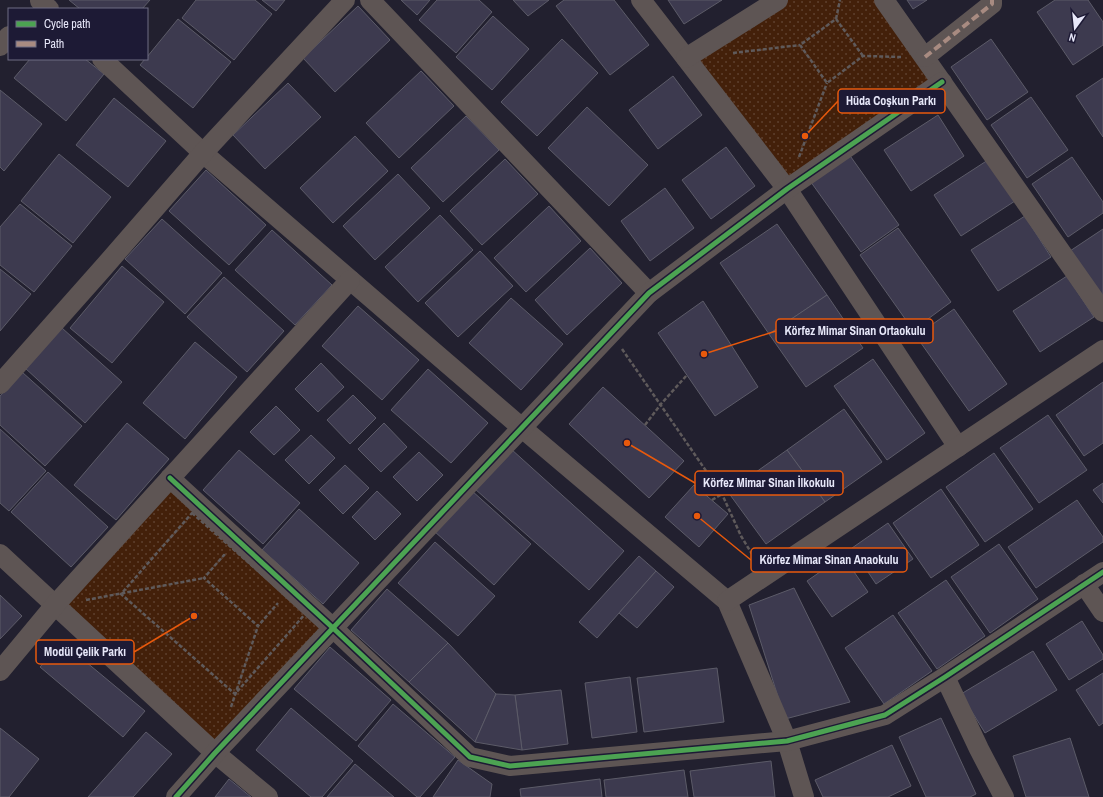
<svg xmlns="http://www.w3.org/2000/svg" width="1103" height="797" font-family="'Archivo Narrow',sans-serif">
<defs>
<pattern id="park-dots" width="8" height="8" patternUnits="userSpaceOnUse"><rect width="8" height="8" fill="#43200a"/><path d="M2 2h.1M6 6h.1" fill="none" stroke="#5e402e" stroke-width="1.8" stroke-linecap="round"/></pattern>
</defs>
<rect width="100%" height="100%" fill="#22202f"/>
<g fill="url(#park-dots)">
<path d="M778,0H884L942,82L787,189L686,58Z"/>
<path d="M170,478L333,628L215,753L55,605Z"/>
</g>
<g fill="#3d3a4f" stroke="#5c5b68">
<path d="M69,0H150L142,9H80Z"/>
<path d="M196,0H255L272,14L234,60L182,18Z"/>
<path d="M262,0H285L276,11Z"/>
<path d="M401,0H430L417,15Z"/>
<path d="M437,0H479L492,12L456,53L419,20Z"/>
<path d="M513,0H549L528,16Z"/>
<path d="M564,0H614L649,45L610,75L556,6Z"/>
<path d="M668,0H722L684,24Z"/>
<path d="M907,0H927L913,9Z"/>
<path d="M1055,0H1088L1103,22V45L1073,65L1037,12Z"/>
<path d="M358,6L390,40L335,92L303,58Z"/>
<path d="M493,16L529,49L492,90L456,57Z"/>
<path d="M178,19L231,62L193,108L140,65L145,59H147V57Z"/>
<path d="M562,39L598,73L537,136L501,102Z"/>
<path d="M991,39L1028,92L987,120L951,67Z"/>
<path d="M30,59H85L104,74L66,121L14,78Z"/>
<path d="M421,71L454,106L399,158L366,123Z"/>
<path d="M673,76L702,115L658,149L629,110Z"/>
<path d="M1103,78V137L1076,96Z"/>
<path d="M288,83L321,117L265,169L233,135Z"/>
<path d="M0,90L42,124L4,171L0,167Z"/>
<path d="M1031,97L1068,150L1027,178L991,125Z"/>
<path d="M114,98L166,141L128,187L76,145Z"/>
<path d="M587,107L648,165L609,206L548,148Z"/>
<path d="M938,115L964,156L911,191L884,150Z"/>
<path d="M466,116L499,150L443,202L411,168Z"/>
<path d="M355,136L388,171L333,223L300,188Z"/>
<path d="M726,147L755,186L711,219L682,180Z"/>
<path d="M846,150L899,225L861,252L808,178Z"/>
<path d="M59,154L111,197L73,243L21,201Z"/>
<path d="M1072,157L1103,202V213L1068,237L1032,184Z"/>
<path d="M505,159L538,194L482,245L450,211Z"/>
<path d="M988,160L1015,201L961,236L934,195Z"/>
<path d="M206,170L266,225L229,265L169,211Z"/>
<path d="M398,174L430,208L375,260L343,226Z"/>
<path d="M665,188L694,228L650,261L621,221Z"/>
<path d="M20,204L72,246L34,292L0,265V227Z"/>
<path d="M549,206L581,241L526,292L494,258Z"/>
<path d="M440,215L473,250L418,302L385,267Z"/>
<path d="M1025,216L1051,257L998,291L971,250Z"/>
<path d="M162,219L222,273L185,314L125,259Z"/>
<path d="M777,224L827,295L769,334L720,263Z"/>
<path d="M898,228L951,302L913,330L860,255Z"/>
<path d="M1103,229V299L1070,251Z"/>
<path d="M272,230L332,285L295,325L235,270Z"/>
<path d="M590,248L622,283L567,335L535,300Z"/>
<path d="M480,251L513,286L458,337L425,303Z"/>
<path d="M122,266L164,302L112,363L70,328Z"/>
<path d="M0,269L31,294L0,331Z"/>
<path d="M1067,276L1094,317L1040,352L1013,311Z"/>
<path d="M224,277L284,331L247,372L187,317Z"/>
<path d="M827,295L863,348L806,387L769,334Z"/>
<path d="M511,298L563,344L521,390L469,343Z"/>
<path d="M703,301L758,387L715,416L658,333Z"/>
<path d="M358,306L419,360L382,400L322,346Z"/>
<path d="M954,309L1007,384L969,411L916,336Z"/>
<path d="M62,328L122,382L85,423L25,368Z"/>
<path d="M195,342L237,377L185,439L143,403Z"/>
<path d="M873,359L925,433L887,460L834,386Z"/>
<path d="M321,363L344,387L318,412L295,389Z"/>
<path d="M428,369L488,423L451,463L391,410Z"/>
<path d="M22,372L82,426L45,466L0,425V396Z"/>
<path d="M1103,382V443L1084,456L1056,415Z"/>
<path d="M603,387L684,461L649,498L569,424Z"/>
<path d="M353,395L376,418L350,444L327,420Z"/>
<path d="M276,406L300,430L274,455L250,432Z"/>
<path d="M844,409L882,462L825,502L787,450Z"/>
<path d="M1048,415L1087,470L1039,503L1000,448Z"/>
<path d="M127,423L169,459L116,520L74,485Z"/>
<path d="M384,423L407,447L381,472L358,449Z"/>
<path d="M0,429L46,471L9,511L0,503Z"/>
<path d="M311,435L335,458L309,484L285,460Z"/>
<path d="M511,449L624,551L589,590L475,489Z"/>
<path d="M239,450L300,503L263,544L203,490Z"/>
<path d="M787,450L825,502L766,544L728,492Z"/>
<path d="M419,452L443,475L417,501L393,477Z"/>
<path d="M994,453L1033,509L985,542L946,487Z"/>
<path d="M345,465L369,488L343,514L319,490Z"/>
<path d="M48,472L108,527L71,567L11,512Z"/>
<path d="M1103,483V503L1093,490Z"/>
<path d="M694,485L728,514L699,547L665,517Z"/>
<path d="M941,489L979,545L931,578L893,523Z"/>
<path d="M471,490L531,544L494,585L434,531Z"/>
<path d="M377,491L401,514L375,540L352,517Z"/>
<path d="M1077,500L1103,537V542L1036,588L1008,547Z"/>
<path d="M299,509L359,563L323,604L262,550Z"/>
<path d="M888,523L913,559L876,584L852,548Z"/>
<path d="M435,542L495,596L458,636L398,583Z"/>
<path d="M999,544L1038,599L990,633L951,577Z"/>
<path d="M639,556L656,571L597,638L579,622Z"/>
<path d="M843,556L868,592L832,617L807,581Z"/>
<path d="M656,571L674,587L637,628L619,613Z"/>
<path d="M946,580L985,636L937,669L898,613Z"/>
<path d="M794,588L850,702L785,719L749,605Z"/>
<path d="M387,589L448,643L409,682L351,630Z"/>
<path d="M0,595L22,616L0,639Z"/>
<path d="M893,615L932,671L884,704L845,648Z"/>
<path d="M1082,621L1103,655V659L1069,680L1046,644Z"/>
<path d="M62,642L145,711L123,737L40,667Z"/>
<path d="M448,643L496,694L475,742L409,682Z"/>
<path d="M330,647L391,700L356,741L294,689Z"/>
<path d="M1033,651L1057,690L985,733L961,694Z"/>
<path d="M717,668L724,722L644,732L637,678Z"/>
<path d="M1103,673V723L1099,726L1076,690Z"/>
<path d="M630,677L637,732L592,738L585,683Z"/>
<path d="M561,690L568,744L522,750L515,695Z"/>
<path d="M496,694L515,695L522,750L475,742Z"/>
<path d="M393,704L455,757L420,797H417L358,746Z"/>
<path d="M291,708L353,761L322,797H311L256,750Z"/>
<path d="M941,718L976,794L970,797H926L899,737Z"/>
<path d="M0,728L39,759L9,797H0Z"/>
<path d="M146,732L172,754L133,797H88Z"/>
<path d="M1070,738L1089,797H1026L1013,756Z"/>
<path d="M892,745L911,786L888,797H823L815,780Z"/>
<path d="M458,760L492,784L490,797H433Z"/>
<path d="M771,761L775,797H694L690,771Z"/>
<path d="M355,764L394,797H327Z"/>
<path d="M684,770L688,797H606L604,780Z"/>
<path d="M229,779L251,797H215Z"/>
<path d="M600,779L602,797H521L520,789Z"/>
</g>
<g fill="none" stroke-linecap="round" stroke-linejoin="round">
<g stroke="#5f5a5b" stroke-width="2.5" stroke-dasharray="4 2" stroke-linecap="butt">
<path d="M836,19L840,0"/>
<path d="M733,53L800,45"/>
<path d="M863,56L836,19L800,45L827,83L863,56L901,57"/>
<path d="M799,157L827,83"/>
<path d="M622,349L722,494L741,536L755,559"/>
<path d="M645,425L661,404L687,375"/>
<path d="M712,500L722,494"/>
<path d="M192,513L306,613L235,694L121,594Z"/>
<path d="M225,556L224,555L204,578L258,626L278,603"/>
<path d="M86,600L204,578"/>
<path d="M231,707L258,626"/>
</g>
<g stroke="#5e5554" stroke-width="20">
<path d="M370,0L649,293"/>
<path d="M641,0L787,189L958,447"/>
<path d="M884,0L1103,312"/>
<path d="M40,1L49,9"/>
<path d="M0,46L9,36"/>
<path d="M925,57L992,4V0"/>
<path d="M686,58L778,0"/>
<path d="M102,59L203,153L522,428L727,601L787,741L804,797"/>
<path d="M0,384L103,268L203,153L345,0"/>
<path d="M170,478L333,628L470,757L510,766L787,741L885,715L945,677L1103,572"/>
<path d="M0,554L215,753L268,797"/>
<path d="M1084,584L1103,612"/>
<path d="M727,601L1103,350"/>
<path d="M0,671L55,605L350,280"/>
<path d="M945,677L979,749L1004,797"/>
<path d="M176,797L215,753L649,293L787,189L942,82"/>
</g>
<path stroke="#a88b81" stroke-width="4" stroke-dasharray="8 4" stroke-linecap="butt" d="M925,57L992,4V0"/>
<defs>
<g id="cycleway">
<path d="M170,478L333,628L470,757L510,766L787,741L885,715L945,677L1103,572"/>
<path d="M176,797L215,753L649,293L787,189L942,82"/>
</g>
</defs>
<use href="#cycleway" stroke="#1d1a35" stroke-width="8"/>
<use href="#cycleway" stroke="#4ca352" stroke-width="5"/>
</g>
<path fill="none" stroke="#e8590c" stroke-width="1.5" d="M805 136L838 101M704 354L776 331M627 443L695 483M697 516L751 560M194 616L134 652"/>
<g fill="#e8590c" stroke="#1d1a35" stroke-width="1.5">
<circle cx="805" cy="136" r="4"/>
<circle cx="704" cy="354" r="4"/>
<circle cx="627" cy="443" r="4"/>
<circle cx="697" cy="516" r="4"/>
<circle cx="194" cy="616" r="4"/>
</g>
<g fill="#1d1a35" stroke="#e8590c" stroke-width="1.5">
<rect x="838" y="89" width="107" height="24" rx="4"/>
<rect x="776" y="319" width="157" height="24" rx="4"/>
<rect x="695" y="471" width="148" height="24" rx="4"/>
<rect x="751" y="548" width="156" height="24" rx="4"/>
<rect x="36" y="640" width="98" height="24" rx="4"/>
</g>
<g font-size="12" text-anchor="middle" font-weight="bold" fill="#e7e7f9">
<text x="891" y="105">Hüda Coşkun Parkı</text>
<text x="855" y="335">Körfez Mimar Sinan Ortaokulu</text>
<text x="769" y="487">Körfez Mimar Sinan İlkokulu</text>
<text x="829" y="564">Körfez Mimar Sinan Anaokulu</text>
<text x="85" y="656">Modül Çelik Parkı</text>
</g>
<rect x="8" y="8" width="140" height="52" fill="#1d1a35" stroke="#6e6c83"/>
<rect x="16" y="21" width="20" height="6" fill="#4ca352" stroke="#6e6c83"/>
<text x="44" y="28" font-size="12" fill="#e7e7f9">Cycle path</text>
<rect x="16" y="41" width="20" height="6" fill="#a88b81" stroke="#6e6c83"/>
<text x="44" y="48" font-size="12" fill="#e7e7f9">Path</text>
<g transform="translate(1075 28) rotate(195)" stroke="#1d1a35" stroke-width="3" paint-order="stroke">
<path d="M0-3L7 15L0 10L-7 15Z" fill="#e7e7f9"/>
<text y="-6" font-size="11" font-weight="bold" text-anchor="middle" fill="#e7e7f9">N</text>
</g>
</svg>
